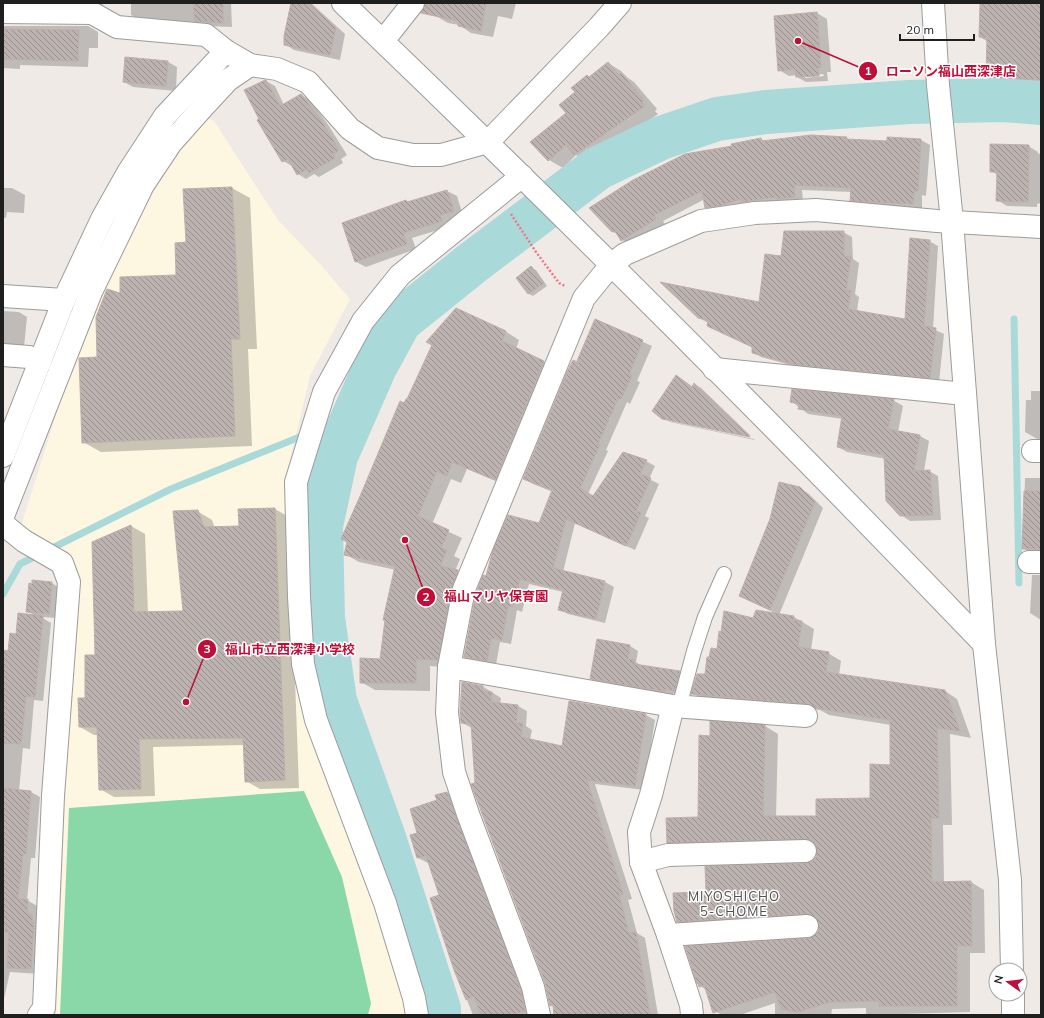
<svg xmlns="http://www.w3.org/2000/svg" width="1044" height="1018" font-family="Mulish,'Noto Sans JP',sans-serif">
<defs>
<pattern id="building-back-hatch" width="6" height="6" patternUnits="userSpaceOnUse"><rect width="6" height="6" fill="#bcb2af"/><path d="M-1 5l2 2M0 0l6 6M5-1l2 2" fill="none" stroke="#98908e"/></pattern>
</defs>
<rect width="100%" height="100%" fill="#efeae6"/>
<path fill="#fdf6e1" d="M204,117L214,121L278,220L319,263L350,299L310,376L284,485L294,669L311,736L328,787L356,843L410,1015H56L75,563L21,526L75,355L103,278L150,187Z"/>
<path fill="#8ad8a7" d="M304,791L342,877L371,1003L368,1015H60L69,808Z"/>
<g fill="#0003" fill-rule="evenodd">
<path d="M3,3H103V5H14Z"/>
<path d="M131,3H231L232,27L205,26L197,25L193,22L140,20L131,15Z"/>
<path d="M293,3H311L345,34L340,60L294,50L285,44Z"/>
<path d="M438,3H516L512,19L498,16L493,37L471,33L459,25L448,23L436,16Z"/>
<path d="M981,3H1041V87L1001,85L987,77L988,42L980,37Z"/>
<path d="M817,13L827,19L831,72H827L828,81L806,82L797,77V75L789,76L779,70L775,17ZM823,74L824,76L805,78V76Z"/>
<path d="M3,26H88L98,32V48H89L88,67L20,65V69L3,68Z"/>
<path d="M126,58L168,62L177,67L176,91L133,87L124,82Z"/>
<path d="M608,63L621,71L628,78L634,82L657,109L655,111L658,114L589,162L576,155L563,168L549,160L532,142L567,113L576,92L587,76L590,78Z"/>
<path d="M266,81L275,86L284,105L301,95L310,100L329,126L347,155L341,159L343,163L319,177L314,174L306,179L298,174L292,166L283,161L260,119Z"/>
<path d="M846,138L850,140L888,142V138L921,140L930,145L926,196L922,195V209L861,205L851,200L852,192L802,190L803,201L715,212L706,207L705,199L663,221L665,224L631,245L622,240L619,235L613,232L733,147L761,139L765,141Z"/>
<path d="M1028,146L1038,152V154L1041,153V203L1037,204V207L1007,206L997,200L998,175L991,171Z"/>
<path d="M3,188H12L25,195L24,213L7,212L6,218L3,217Z"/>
<path d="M232,188L250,198L257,349H248L252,446L101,452L83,442L98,358L121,295L177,276L187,243L184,190Z"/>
<path d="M447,191L457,196L463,216L449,220L451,226L412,238L416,249L366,267L356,262L406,201L409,203Z"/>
<path d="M843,232L852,237L853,259L859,263L855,294L859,297L857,311L906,320L929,241L938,246L933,329L944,334L939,382L805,369L761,357L753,352V347L699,318L760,303L782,257Z"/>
<path d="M531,268L536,270L547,286L533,296L529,294L517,278Z"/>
<path d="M3,311L19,312L27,317L24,347L3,348Z"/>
<path d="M595,320L652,346L637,381L640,382L630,404L627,402L606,450L608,451L588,494L593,497L646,461L655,466L649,479L659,484L645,516L649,518L635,550L575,523L563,572L605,582L614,587L605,623L568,614L559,609L563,592L529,584L522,612L517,610L511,644L500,642L496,665L474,661L465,656L486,577L540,524L553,492L533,484L524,479L582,365Z"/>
<path d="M505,331L519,340L516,349L558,370L510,487L467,469L461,483L451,479L432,524L462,538L454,556L460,559L455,571L472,579L452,668L430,666V691L375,690L361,682L381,660L396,570L359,562L345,554L404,404Z"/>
<path d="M683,381L693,387L694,384L701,388L751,436L663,418Z"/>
<path d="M1031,391H1041V441L1025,432L1026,400H1031Z"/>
<path d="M893,400L903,406L898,432L920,436L929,441L924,471H929L938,476L941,520L910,521L901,515L886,459L847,452L838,447L843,419L808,414L791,401Z"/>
<path d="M668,421L754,439L755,440L670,422Z"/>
<path d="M1025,478H1041V557H1038L1023,548Z"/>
<path d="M800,488L809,494L823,508L779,615L794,617L814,629L811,650L828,653L841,661L839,675L945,691L957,699L971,738L950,734L952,825H943L944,883L971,882L984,890L985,953H970V1012L866,1015V1008L832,1009L831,1015H775V1003L740,1015H722L713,1010L707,990L700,986L698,983L815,937L819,932L820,926L819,920L691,929L678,921L707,893L812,862L817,857L818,851L817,845L680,849L668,842L699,818L711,737L765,726L778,734L776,817H817L871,799L891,766V725L829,715L820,710L705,701L692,693L705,676L718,650L722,633L753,619L777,614L740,596Z"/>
<path d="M275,509L289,517L299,788L260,789L246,781L244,745L153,747L155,796L114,797L100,789L98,735H94L80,727L96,656L131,526L145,534L148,613L184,612L197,511L212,520L215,528L240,527Z"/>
<path d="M1032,575H1041V620L1030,613Z"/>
<path d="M52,583L61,589L58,618L41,617L51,623L43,701L34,700L30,749L23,748L19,791L31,792L40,797L35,858H31L27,900L37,906L36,917L41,920L40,974L10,972L3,1003V651L9,652L17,635L37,617L27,611Z"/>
<path d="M598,641L630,646L638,651L636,662L642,666L679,672L687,677L682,695L673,693V695L599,683L591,678Z"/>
<path d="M482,686L501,698L500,704L518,706L527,711L526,726L532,730L530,740L563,747L570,702L646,715L655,720L649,758H648L644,790L595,784L632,899L628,900L637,933L645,938L658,1015H555L554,1007L551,1005L546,982L476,784L472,728L462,723Z"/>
<path d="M447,793L457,798L534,1015H473L455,970L440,896L430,863H428L418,858L411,836L418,833L438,800Z"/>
</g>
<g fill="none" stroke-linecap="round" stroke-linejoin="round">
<g stroke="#aad9d9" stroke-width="7">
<path d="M1014,319L1019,583"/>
<path d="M317,430L354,415"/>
<path d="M3,594L20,564L171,489L307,434"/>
</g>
<path stroke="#aad9d9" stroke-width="44" d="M439,1015V1009L384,838L335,701L323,618L321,526L336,456L375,367L400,321L471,264L598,168L661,138L717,119L766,112L909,102L1003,100L1041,103"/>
</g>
<g fill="url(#building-back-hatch)" stroke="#c0aea9">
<path d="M193,3H223V23L195,21Z"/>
<path d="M291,3H309L336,28L330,55L284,45V36Z"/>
<path d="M425,3H486L481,31L458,26V21L421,13Z"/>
<path d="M980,3H1041V80L986,77L987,38L979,37Z"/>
<path d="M817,12L821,67H818L819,76L796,77L795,69L778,71L774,16Z"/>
<path d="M3,29L79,30L78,61L3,59Z"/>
<path d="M125,57L168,61L166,86L123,82Z"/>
<path d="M608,62L619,75L621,73L644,100L642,102L645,106L574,155L566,145L548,161L530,142L566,113L559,105L575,92L571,88L587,75L589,77Z"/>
<path d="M265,80H266L280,106L301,94L321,120L339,150L333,154L335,158L309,173L307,169L297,175L288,159L282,162L257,120L259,119L244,90Z"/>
<path d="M811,135L847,137L846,139L887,141V137L921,139L918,191H914L913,204L850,201L851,188L794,185L795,197L776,199L775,197L742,202L741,199L718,206L705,208L702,191L654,215L656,219L621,241L615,231L612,232L589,208L633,180L685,154L732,146L731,144L761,138L762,141Z"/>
<path d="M990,144L1029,145L1028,202L996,201L997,172H990Z"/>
<path d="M232,187L240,339H231L235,436L82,443L79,358L97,357L96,317L107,289L120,293V277L176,275L175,243L186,242L183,189Z"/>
<path d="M447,190L454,211L440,215L442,221L403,233L407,244L355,262L342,223L406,200L407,202Z"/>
<path d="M784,231H844V256L851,257L846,290L851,291L848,309L905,319L910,238L930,240L924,326L936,328L930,378L796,365L752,353V347L707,326L708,320L698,318L660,282L759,302L765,254L781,256Z"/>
<path d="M531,266L544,283L528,294L516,278Z"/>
<path d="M456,308L506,331L502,341L544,361L495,480L452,462L447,476L437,471L418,516L449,530L441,548L447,550L440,566L458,570L452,587L438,660L416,659V683H360V658L380,659L385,620H383L395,566L344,555L347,542L341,539L361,494L400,401L404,403L406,399H407L432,345L426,342Z"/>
<path d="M595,319L643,340L629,375L632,376L621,399L618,398L598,444L600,445L580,488L593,496L623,452L647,460L640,474L651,478L636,511L641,513L626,546L566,519L553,568L605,581L596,619L558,610L563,590L520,579L513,607L508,606L502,640L491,638L487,661L464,657L476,593L483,575L486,576L493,550L508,515L539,523L552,490L523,479L567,372L573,360L579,363L577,361Z"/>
<path d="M676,375L692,387L694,383L750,437L662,419L652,411Z"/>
<path d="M792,389L894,399L888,429L920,435L914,471L930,470L933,515L900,516L886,501L884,455L837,447L842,416L798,409L799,404L790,402Z"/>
<path d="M779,482L800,487L815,502L770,610L739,596L770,519Z"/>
<path d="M1024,491H1041V549H1022Z"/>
<path d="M275,508L285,780L245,782L243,738L139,739L141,789L99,790L97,727H79L78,698H85V655H95L92,542L131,525L134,612L183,611L173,511L198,510L204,527L239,526L238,509Z"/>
<path d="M32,580L52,582L49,614L26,612L29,583L32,584Z"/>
<path d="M756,610L794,616L793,620L802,621L798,647L829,652L826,672L945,690L960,731L937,728L939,818H931L932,882L971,881L972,946H957V1006H879V1001L830,1002L798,1012L781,1009L775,992L713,1013L704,985L699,987L698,983L697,984L685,946L808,938L814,936L818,932L819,926L817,919L812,915L806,914L677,922L674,911L673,893L706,892L705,866L805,863L812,861L816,857L817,851L815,844L811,840L805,839L667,843L666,818L698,817L699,735L710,736V721L765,725L763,816H816V799L870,798V764L890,765V720L815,708L813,706L807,704L691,694L697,674H705L707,657H709L711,648L717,649L719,631L721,632L724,611L753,618Z"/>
<path d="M18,613L43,616L35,697L26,696L21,744L3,743V650L8,651L10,633L16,634Z"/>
<path d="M597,639L630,645L628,659L635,660L634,664L680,671L675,691L665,689V692L656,690L590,679Z"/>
<path d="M462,682L483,686L482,691L492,692L491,702L518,705L516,723H523L521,737L562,746L569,701L646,714L635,786L587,780L623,894L619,895L629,933L636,932L650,1015H554L553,1005L550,1006L545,983L471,784L475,783L471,724L461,723L460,713Z"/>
<path d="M3,788L31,791L26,854H23L18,899H28L27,914H32V922H34L31,969L7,968L9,932H5V927H3Z"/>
<path d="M447,792L521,991L525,1011L507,1015H481L474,996L466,1000L454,970L430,898L439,895L426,856L417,858L410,835L417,833L410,809L437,800L435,795Z"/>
</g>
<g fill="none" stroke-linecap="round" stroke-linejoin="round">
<defs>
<path id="service" d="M679,707L694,651L705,617L724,574"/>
<g id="minor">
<path d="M3,12L92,13L117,27L206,35L226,51L250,65L277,69L308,82L350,129L378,148L413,155H441L488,142L599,27L620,3"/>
<path d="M383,41L413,3"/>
<path d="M3,296L64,300"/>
<path d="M3,355L29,357L40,362"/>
<path d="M714,369L965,394"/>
<path d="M1033,451H1041"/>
<path d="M3,456L64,300L102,219L129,171L165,116L226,51"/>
<path d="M3,516L91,292L143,185L171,143L203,107L228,80L250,65"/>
<path d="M3,524L24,541L62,563L69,582L53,796L44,1008L39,1015"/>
<path d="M1029,562H1041"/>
<path d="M449,667L673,706L806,716"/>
<path d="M673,706L651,795L639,832L641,862L668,935L691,1005L692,1015"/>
<path d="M641,862L668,855L805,851"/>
<path d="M668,935L807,926"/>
<path d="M417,1015L414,998L385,903L316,720L303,664L299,597L296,482L324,392L363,321L400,275L522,176"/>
<path d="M539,1015L533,987L468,814L454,772L447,713L449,667L464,589L584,298L611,265"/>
</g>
<g id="tertiary">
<path d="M343,3C561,212 775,426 984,644"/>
<path d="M933,3L938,85L952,221L984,644L1010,880L1012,970"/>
<path d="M611,265L625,254L701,221L755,213L816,210L937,221L1041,227"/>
<path d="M1013,994V1015"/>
</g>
</defs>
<use href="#service" stroke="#9c9c9c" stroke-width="16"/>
<use href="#minor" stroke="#9c9c9c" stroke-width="24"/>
<use href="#tertiary" stroke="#9c9c9c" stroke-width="24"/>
<path stroke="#f07686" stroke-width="2.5" stroke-dasharray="2 2" stroke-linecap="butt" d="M511,214L536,252L559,283L565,286"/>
<use href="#service" stroke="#fff" stroke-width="14"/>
<use href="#minor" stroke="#fff" stroke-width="22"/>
<use href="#tertiary" stroke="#fff" stroke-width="22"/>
</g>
<g text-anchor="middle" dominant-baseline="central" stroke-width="3" stroke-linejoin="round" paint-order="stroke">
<g font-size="13" letter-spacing="1" fill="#525252" stroke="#fff">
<text x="734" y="896">MIYOSHICHO<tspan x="734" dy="15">5-CHOME</tspan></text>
</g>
</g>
<path fill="none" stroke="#bf0e38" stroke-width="1.5" d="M798 41L868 71M405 540L426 597M186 702L207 649"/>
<g fill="#bf0e38" stroke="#fff" stroke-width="1.5">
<circle cx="798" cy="41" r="4"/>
<circle cx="405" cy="540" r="4"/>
<circle cx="186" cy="702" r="4"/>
<circle cx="868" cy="71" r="10"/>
<circle cx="426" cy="597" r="10"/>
<circle cx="207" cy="649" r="10"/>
</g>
<g font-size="12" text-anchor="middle" font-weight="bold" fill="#fff">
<text x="868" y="75">1</text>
<text x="426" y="601">2</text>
<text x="207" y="653">3</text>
</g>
<g font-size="13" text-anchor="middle" font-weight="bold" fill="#bf0e38" stroke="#fff" stroke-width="3" stroke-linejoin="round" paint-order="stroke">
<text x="951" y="76">ローソン福山西深津店</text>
<text x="496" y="601">福山マリヤ保育園</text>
<text x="290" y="654">福山市立西深津小学校</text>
</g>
<rect width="1044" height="1018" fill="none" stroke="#1f1f1f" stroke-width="8"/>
<g transform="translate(1008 982) rotate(284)"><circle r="19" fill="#ffffff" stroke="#a5a5a5"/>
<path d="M0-3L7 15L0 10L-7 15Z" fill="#bf0e38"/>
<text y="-6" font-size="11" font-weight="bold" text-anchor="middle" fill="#1f1f1f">N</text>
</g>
<path d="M900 34v6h74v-6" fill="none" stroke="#1f1f1f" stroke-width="2"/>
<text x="906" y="34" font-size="12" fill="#1f1f1f" stroke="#ffffff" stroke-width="3" paint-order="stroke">20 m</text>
</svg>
